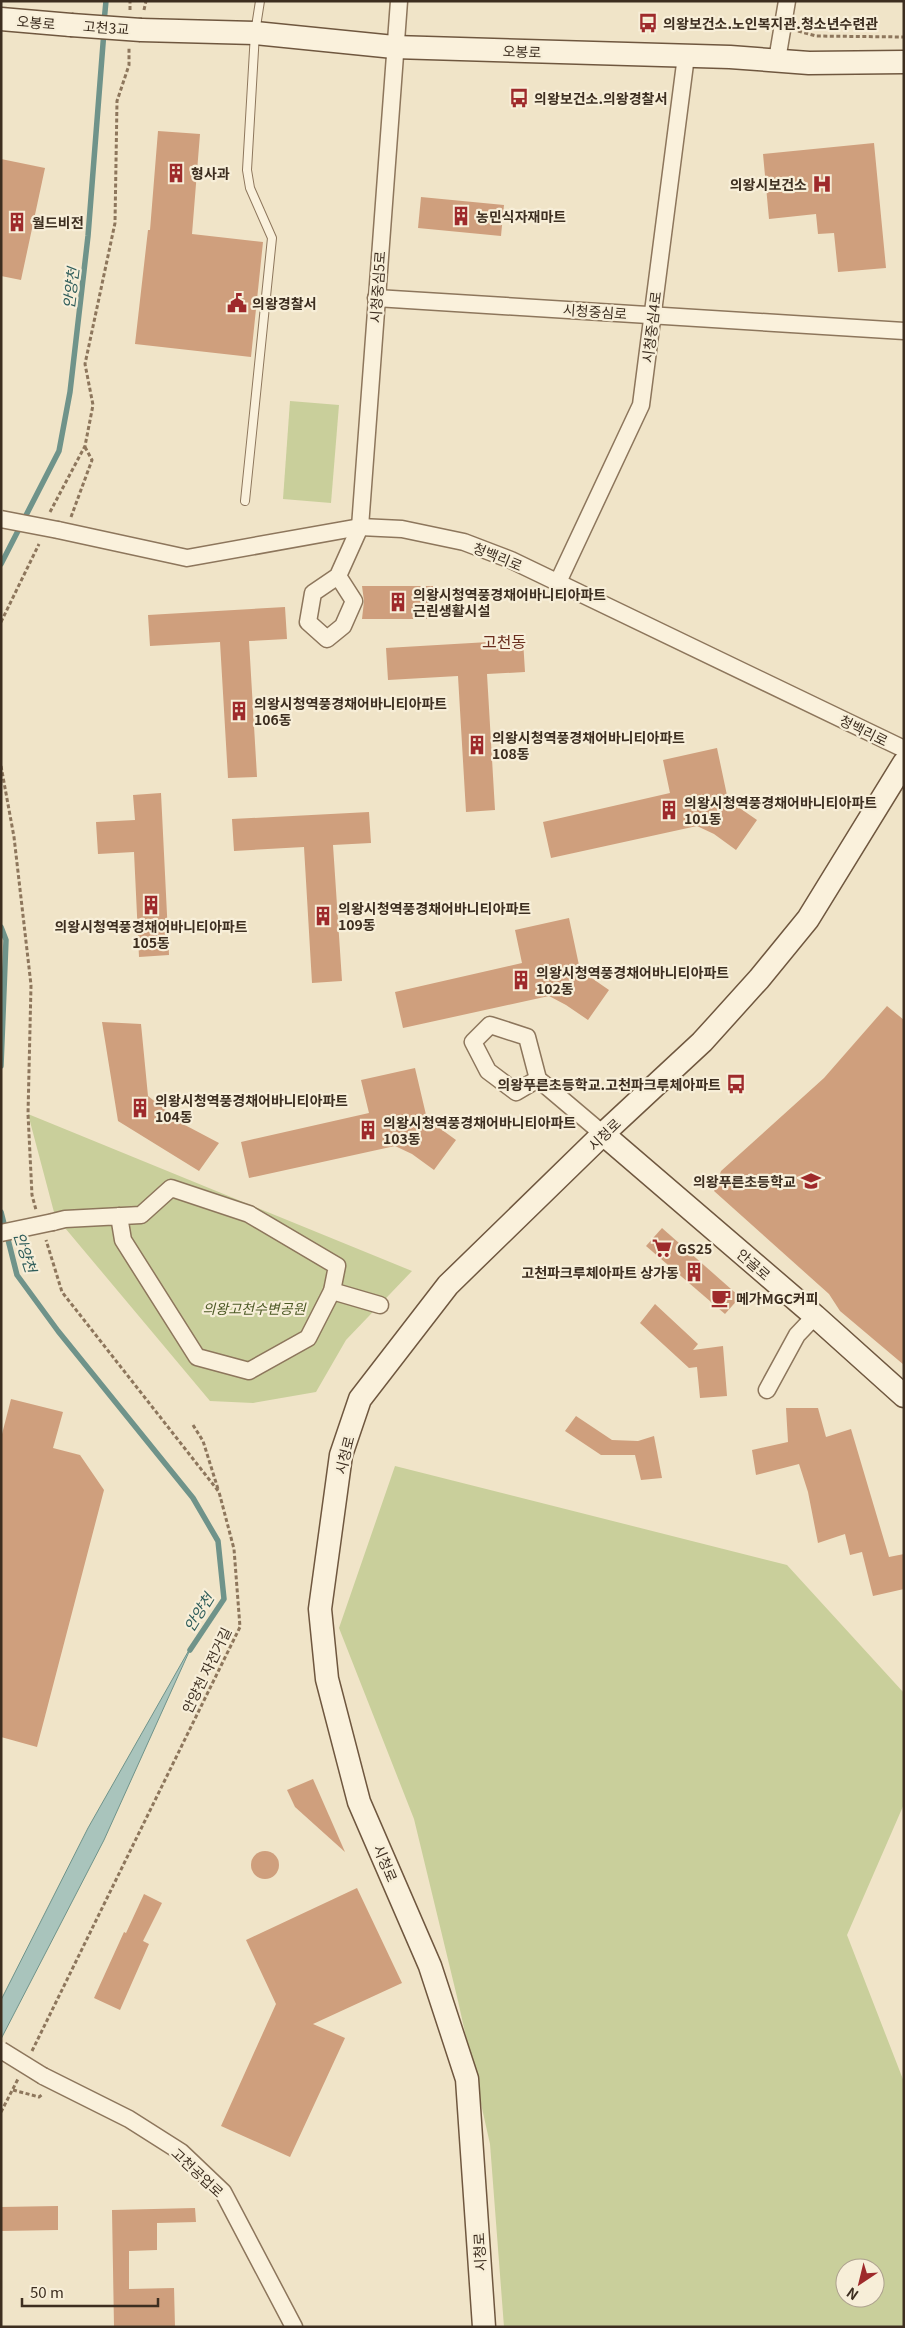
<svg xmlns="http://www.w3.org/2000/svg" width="905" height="2328" font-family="Georgia,'Noto Sans KR',serif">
<rect width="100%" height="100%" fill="#f0e4c8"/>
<g fill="#c9cf9b" fill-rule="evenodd">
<path d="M290,401L339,405L331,503L283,499Z"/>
<path d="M28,1114L412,1271L346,1340L316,1392L253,1403L210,1401L55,1216Z"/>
<path d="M395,1466L787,1565L904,1693V1804L847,1935L904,2082V2327H504L490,2144L458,2001L414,1819L339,1628ZM845,2268H875V2298H845Z"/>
</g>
<path fill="#a9c4bc" stroke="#6f938a" d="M193,1643L104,1840L1,2039V2000L88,1828Z"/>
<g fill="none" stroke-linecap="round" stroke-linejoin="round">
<g stroke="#6f938a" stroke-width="5.5">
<path d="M104,22L106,1"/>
<path d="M1,564L59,451L70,392L88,236L104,31"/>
<path d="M1,927L6,940L1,1066"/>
<path d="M1,1212L17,1275L58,1331L193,1498L218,1541L224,1599L190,1650"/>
</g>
</g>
<g fill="#cf9f7d">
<path d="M158,131L200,134L192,234L263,242L251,357L135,344L148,230H150Z"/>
<path d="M874,143L886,268L838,272L834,233L818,234L816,214L769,219L763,154Z"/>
<path d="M1,159L45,168L21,280L1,276Z"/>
<path d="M421,197L504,205L501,236L418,228Z"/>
<path d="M362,586H433L434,619H362L364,601Z"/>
<path d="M285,607L287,639L249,641L257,777L228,778L220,642L150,646L148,615Z"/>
<path d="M523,640L525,672L487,674L495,810L466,812L458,676L388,680L386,648Z"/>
<path d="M717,748L728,800L757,820L736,850L714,834L697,826L551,858L543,822L670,793L663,760Z"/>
<path d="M161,793L169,955L139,957L134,852L98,854L96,822L135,820L133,795Z"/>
<path d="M369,812L371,843L333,845L342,981L312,983L304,847L234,851L232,819Z"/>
<path d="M569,918L580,970L609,990L588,1020L566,1005L549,996L403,1028L395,992L522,963L515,930Z"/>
<path d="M887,1006L904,1020V1365L840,1311L829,1294L714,1191L721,1171L824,1078Z"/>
<path d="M102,1022L141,1024L148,1096L183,1124L219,1143L199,1171L118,1121Z"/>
<path d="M415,1068L427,1119L456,1140L434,1170L412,1154L395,1146L249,1178L241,1142L369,1113L361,1080Z"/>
<path d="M662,1228L740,1297L725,1314L646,1246Z"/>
<path d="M655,1304L698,1344L693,1350L723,1346L727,1396L700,1398L697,1367L689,1368L640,1323Z"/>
<path d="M11,1399L63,1412L53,1448L80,1455L104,1490L37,1747L1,1737V1438Z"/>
<path d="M786,1408H818L826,1437L851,1429L889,1557L904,1554V1589L873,1596L862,1552L850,1555L845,1534L818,1543L808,1492L799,1464L756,1475L752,1450L788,1442Z"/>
<path d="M576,1416L612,1440L638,1441L654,1436L662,1478L641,1480L635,1455H601L565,1431Z"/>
<path d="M313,1779L345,1852L295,1807L287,1790Z"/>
<circle cx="265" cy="1865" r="14"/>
<path d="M357,1888L402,1983L313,2024L345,2038L290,2157L221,2126L276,2004L246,1940Z"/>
<path d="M144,1894L162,1903L143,1941L149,1944L120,2010L94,1998L124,1932L126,1933Z"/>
<path d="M58,2206V2230L1,2231V2207Z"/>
<path d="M195,2208L196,2222L157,2223V2250L129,2251V2289L174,2288L175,2327H114L112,2210Z"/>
</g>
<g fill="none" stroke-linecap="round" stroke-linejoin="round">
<defs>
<path id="lane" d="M245,501L272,238L250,188L247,170L255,33L260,1"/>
<g id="street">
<path d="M777,60L787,1"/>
<path d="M376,298L904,331"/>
<path d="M58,530L187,558L360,527L402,529L464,542L511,560L904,749"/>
<path d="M338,576L354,601L343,626L327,639L308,622L313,593L338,576L360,527L399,1"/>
<path d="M558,582L641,405L686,56"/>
<path d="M538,1079L516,1092L488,1071L473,1042L490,1025L527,1037L538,1079L603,1134"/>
<path d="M53,1222L65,1219L141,1215L171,1188L249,1214L337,1266L332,1291L308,1338L249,1371L197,1357L123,1240L119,1216"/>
<path d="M332,1291L380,1305"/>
<path d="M767,1390L797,1335L815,1316"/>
<path d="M43,2076L129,2119L181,2152L223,2192L294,2327"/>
</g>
<g id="secondary">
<path d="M1,19L71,25"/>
<path d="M141,30L255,33L394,47L730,57L809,63L904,62"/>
<path d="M603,1134L815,1316L904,1396"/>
<path d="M484,2327L467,2079L430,1966L359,1802L327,1679L320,1609L341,1455L360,1399L448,1285L603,1134L702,1042L759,979L808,919L904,763"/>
</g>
</defs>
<use href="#lane" stroke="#8d765c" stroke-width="10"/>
<use href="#street" stroke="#8d765c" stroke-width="19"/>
<use href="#secondary" stroke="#6f573f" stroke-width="25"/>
<g stroke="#8d765c" stroke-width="3" stroke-dasharray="4 2.5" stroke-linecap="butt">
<path d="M130,10V1"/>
<path d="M144,10L146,1"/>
<path d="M798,31L816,36L904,37"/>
<path d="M50,512L85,446L93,405L85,364L115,223L117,101L129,65V48"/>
<path d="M71,517L92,460L85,447"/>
<path d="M1,622L39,544"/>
<path d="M1,766L14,837L31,985L28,1114L32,1195L36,1210"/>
<path d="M193,1425L203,1441L218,1489"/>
<path d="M32,2051L240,1627L234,1549L219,1492L62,1292L46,1240"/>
<path d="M13,2090L39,2097L43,2094"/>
<path d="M1,2112L18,2079"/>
</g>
<use href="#lane" stroke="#faf1dc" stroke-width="8"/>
<use href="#street" stroke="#faf1dc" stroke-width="16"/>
<use href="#secondary" stroke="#faf1dc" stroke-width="22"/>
<defs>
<g id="street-bridge">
<path d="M1,519L58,530"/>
<path d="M1,1233L53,1222"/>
<path d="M1,2050L43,2076"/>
</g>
<path id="secondary-bridge" d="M71,25L141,30"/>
</defs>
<use href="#street-bridge" stroke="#8d765c" stroke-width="19" stroke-linecap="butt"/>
<use href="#secondary-bridge" stroke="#6f573f" stroke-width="25" stroke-linecap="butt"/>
<use href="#street-bridge" stroke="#faf1dc" stroke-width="16"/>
<use href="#secondary-bridge" stroke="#faf1dc" stroke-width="22"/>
</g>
<defs>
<symbol id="bus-bare" viewBox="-9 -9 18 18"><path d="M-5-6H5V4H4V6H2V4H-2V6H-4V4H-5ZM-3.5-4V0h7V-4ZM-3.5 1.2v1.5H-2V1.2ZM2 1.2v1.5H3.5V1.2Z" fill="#9e2a2b" stroke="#f7eed8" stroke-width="2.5" paint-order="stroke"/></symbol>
<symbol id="building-bare" viewBox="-9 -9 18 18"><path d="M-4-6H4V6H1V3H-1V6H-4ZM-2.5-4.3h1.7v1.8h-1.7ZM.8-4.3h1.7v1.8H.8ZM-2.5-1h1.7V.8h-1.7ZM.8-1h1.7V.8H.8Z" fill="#9e2a2b" stroke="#f7eed8" stroke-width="2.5" paint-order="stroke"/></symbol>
<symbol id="hospital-bare" viewBox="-9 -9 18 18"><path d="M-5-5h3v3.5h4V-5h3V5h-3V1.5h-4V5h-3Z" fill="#9e2a2b" stroke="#f7eed8" stroke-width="2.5" paint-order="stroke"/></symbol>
<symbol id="civic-bare" viewBox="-9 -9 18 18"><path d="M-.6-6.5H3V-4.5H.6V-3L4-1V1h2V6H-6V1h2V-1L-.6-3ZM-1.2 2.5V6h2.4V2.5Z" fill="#9e2a2b" stroke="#f7eed8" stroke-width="2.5" paint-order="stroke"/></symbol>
<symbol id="school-bare" viewBox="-9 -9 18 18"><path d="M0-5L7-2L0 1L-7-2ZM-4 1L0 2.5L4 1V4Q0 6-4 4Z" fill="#9e2a2b" stroke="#f7eed8" stroke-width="2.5" paint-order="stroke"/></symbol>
<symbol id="supermarket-bare" viewBox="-9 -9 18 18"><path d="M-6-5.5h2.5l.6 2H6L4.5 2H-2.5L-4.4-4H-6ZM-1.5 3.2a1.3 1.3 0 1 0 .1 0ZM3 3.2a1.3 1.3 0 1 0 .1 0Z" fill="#9e2a2b" stroke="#f7eed8" stroke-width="2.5" paint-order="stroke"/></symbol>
<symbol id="cafe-bare" viewBox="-9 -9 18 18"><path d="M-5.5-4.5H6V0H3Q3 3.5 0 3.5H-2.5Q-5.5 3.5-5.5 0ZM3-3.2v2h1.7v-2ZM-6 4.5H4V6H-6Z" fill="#9e2a2b" stroke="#f7eed8" stroke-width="2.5" paint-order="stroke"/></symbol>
</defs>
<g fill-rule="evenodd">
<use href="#bus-bare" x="634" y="9" width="28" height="28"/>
<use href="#bus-bare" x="505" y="84" width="28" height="28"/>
<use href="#building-bare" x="162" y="159" width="28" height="28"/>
<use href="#hospital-bare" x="808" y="170" width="28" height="28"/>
<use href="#building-bare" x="447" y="202" width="28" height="28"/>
<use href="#building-bare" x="3" y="208" width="28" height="28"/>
<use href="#civic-bare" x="223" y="289" width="28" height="28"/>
<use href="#building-bare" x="384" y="588" width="28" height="28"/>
<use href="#building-bare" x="225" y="697" width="28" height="28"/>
<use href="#building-bare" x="463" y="731" width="28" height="28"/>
<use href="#building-bare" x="655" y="796" width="28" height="28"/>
<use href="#building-bare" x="137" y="891" width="28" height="28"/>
<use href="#building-bare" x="309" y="902" width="28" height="28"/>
<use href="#building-bare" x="507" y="966" width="28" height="28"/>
<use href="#bus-bare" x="722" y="1070" width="28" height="28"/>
<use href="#building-bare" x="126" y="1094" width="28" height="28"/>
<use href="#building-bare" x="354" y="1116" width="28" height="28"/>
<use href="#school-bare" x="797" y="1167" width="28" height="28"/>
<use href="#supermarket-bare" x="648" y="1234" width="28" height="28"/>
<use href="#building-bare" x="680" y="1258" width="28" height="28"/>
<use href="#cafe-bare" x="707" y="1284" width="28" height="28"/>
</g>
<g text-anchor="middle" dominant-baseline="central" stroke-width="4.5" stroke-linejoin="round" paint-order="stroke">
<g font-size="14" fill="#3d2e20" stroke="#f7eed8">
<text transform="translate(36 22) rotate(5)">오봉로</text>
<text transform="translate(106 27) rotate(4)">고천3교</text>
<text transform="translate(522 51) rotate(2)">오봉로</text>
<text transform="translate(377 287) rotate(-86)">시청중심5로</text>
<text transform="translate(595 311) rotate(4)">시청중심로</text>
<text transform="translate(651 327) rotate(-83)">시청중심4로</text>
<text transform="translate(498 556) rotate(22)">청백리로</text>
<text transform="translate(864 730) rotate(26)">청백리로</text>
<text transform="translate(604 1134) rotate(-44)">시청로</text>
<text transform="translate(754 1264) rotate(41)">안골로</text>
<text transform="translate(344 1455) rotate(-76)">시청로</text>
<text transform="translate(206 1670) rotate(-64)">안양천 자전거길</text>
<text transform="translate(386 1863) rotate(67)">시청로</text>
<text transform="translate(198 2172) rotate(43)">고천공업로</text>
<text transform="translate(479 2252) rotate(-93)">시청로</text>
</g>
<g font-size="14" font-weight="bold" fill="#3d2e20" stroke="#f7eed8" text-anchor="start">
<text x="663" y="23">의왕보건소.노인복지관.청소년수련관</text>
<text x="534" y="98">의왕보건소.의왕경찰서</text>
<text x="191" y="173">형사과</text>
<text x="807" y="184" text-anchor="end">의왕시보건소</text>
<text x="476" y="216">농민식자재마트</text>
<text x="32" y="222">월드비전</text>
<text x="252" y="303">의왕경찰서</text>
<text x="413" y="594">의왕시청역풍경채어바니티아파트<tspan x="413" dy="16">근린생활시설</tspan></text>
<text x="254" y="703">의왕시청역풍경채어바니티아파트<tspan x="254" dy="16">106동</tspan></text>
<text x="492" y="737">의왕시청역풍경채어바니티아파트<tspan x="492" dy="16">108동</tspan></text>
<text x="684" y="802">의왕시청역풍경채어바니티아파트<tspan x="684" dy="16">101동</tspan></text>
<text x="338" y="908">의왕시청역풍경채어바니티아파트<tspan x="338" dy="16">109동</tspan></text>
<text x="151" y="926" text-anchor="middle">의왕시청역풍경채어바니티아파트<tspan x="151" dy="16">105동</tspan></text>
<text x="536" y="972">의왕시청역풍경채어바니티아파트<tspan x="536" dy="16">102동</tspan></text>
<text x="721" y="1084" text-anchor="end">의왕푸른초등학교.고천파크루체아파트</text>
<text x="155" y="1100">의왕시청역풍경채어바니티아파트<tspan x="155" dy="16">104동</tspan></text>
<text x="383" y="1122">의왕시청역풍경채어바니티아파트<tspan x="383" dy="16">103동</tspan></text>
<text x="796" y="1181" text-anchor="end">의왕푸른초등학교</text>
<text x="677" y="1248">GS25</text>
<text x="679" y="1272" text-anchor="end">고천파크루체아파트 상가동</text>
<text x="736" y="1298">메가MGC커피</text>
</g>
<g font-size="14" font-style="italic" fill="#4d5a26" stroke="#f7eed8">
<text x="254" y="1308">의왕고천수변공원</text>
</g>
<g font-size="15" font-style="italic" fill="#2f5d5a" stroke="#f7eed8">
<text transform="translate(70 288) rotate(-83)">안양천</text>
<text transform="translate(26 1252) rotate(72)">안양천</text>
<text transform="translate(198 1612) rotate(-58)">안양천</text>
</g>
<g font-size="16" fill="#6b2e1e" stroke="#f7eed8">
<text x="504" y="641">고천동</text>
</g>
</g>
<rect width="905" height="2328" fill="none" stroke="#3d2e20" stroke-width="5"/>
<g transform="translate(860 2283) rotate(215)"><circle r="24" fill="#f7eed8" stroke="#ada18e"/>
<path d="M0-4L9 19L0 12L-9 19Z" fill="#9e2a2b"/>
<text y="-8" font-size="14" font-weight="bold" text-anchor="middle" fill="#3d2e20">N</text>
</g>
<path d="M22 2298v8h136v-8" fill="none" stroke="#3d2e20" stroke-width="2.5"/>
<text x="30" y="2298" font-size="15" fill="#3d2e20" stroke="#f7eed8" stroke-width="4" paint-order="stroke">50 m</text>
</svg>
